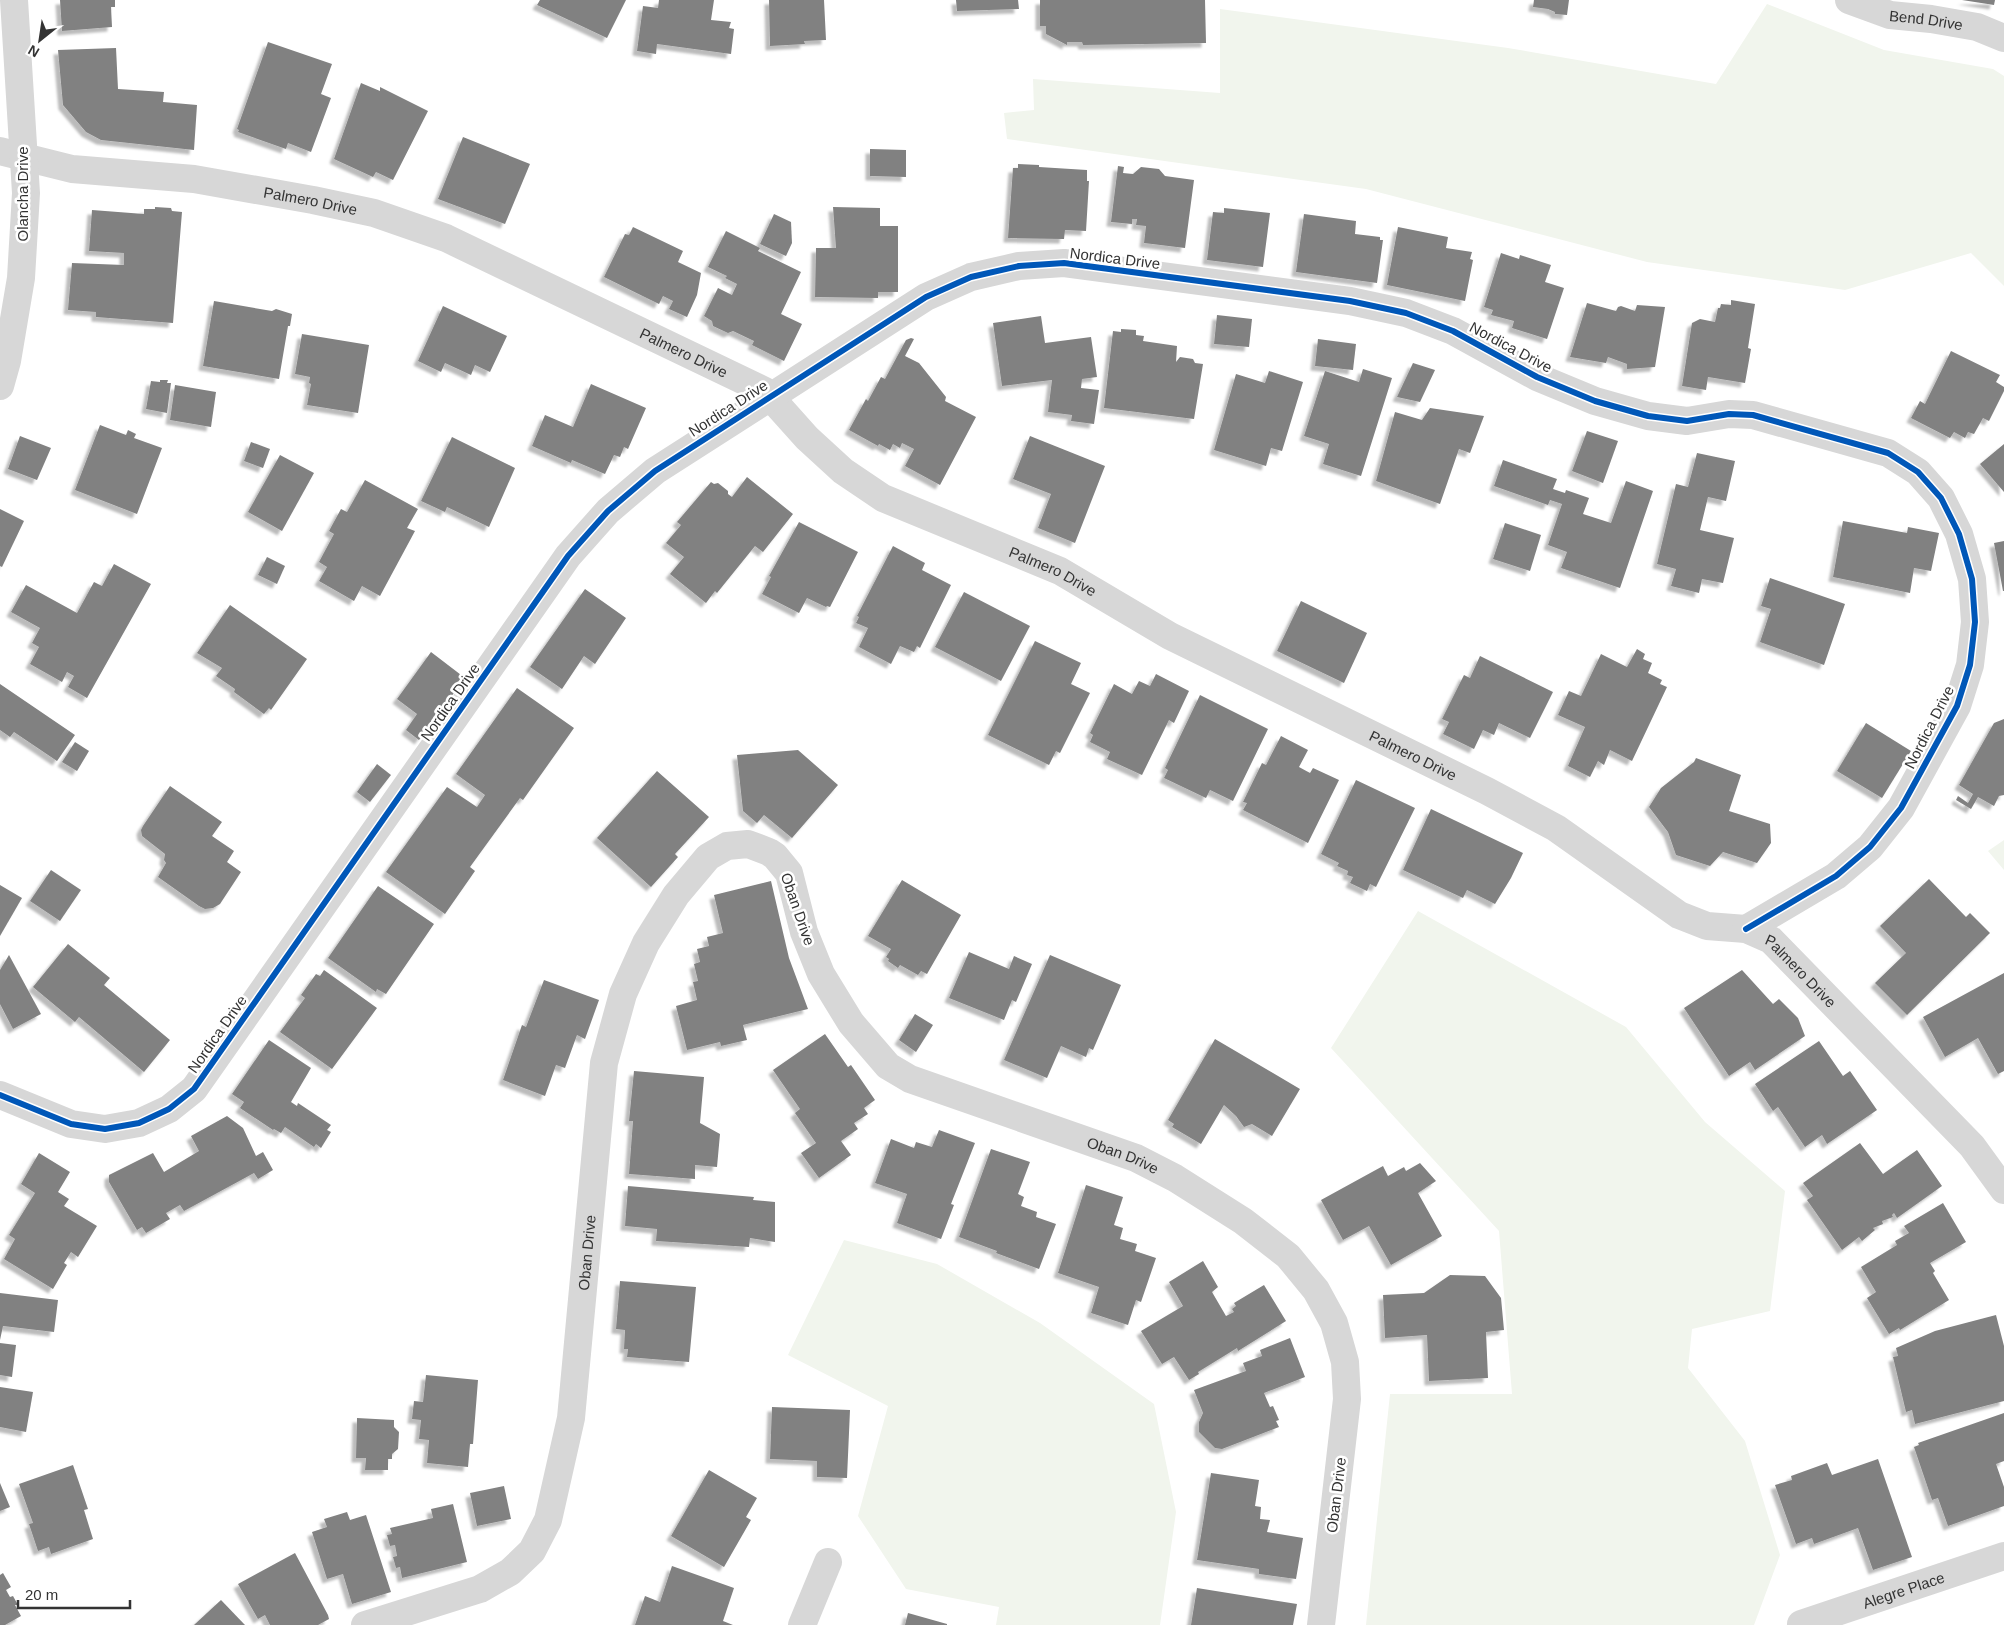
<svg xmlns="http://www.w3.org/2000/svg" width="2004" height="1625" font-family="Arial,sans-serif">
<defs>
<filter id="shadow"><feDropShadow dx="-4.5" dy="4.5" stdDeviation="1" flood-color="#0004"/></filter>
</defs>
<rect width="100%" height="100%" fill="#fff"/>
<g fill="#f1f5ed">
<path d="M1767,4L1884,50L1993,69L2004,76V286L1971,253L1845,290L1647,262L1366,189L1007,139L1004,113L1034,110L1033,79L1220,93V9L1508,48L1716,84Z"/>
<path d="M2004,840V870L1988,851Z"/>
<path d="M1418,911L1626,1027L1705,1122L1785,1191L1770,1311L1692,1329L1688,1368L1745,1441L1780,1555L1754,1625H1366L1390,1394H1512L1499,1231L1331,1048Z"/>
<path d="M844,1240L937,1264L1040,1323L1154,1404L1176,1512L1160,1625H996L999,1607L906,1589L858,1516L888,1406L788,1355Z"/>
</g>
<g fill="#818181" filter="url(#shadow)">
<path d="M60,0H115V7H111L112,27L62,31Z"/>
<path d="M540,0H626L607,38L537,5Z"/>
<path d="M659,0H714L711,20L731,22L729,28L734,29L731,54L657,44L656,54L637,51L643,6L658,8Z"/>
<path d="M769,0H824L826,40L804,41L805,44L770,46Z"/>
<path d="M956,0H1018L1019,9L957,11Z"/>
<path d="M1040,0H1205L1206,43L1083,45L1082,42H1067V45L1046,34V26H1040Z"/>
<path d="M1534,0H1569L1567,15L1555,14V12L1548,9L1533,7Z"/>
<path d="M1962,0H1995L1994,5Z"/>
<path d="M268,42L332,64L321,94L331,98L311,152L288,143L286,149L238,132L239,130L237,129Z"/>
<path d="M116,48L118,89L164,92L163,102L197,105L194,150L101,140L86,132L63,105L58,50Z"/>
<path d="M361,83L380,91V87L428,111L393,180L376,172L373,177L334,159Z"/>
<path d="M463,137L530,164L505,224L438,199Z"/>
<path d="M870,149L906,150V177L870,176Z"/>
<path d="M1018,164L1039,165V167L1087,170V181H1089L1086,231L1065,230L1064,239L1008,238L1013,168H1018Z"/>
<path d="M1118,166L1124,167L1123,173L1133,174L1141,167L1159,169L1165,176L1194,180L1185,248L1144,243L1146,226L1136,225L1137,219H1132V224L1111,222Z"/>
<path d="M155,207L171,208L172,211L182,212L173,323L96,317V312L68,310L72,263L124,265V253L89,251L92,210L144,214V209H155Z"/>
<path d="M833,207L880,208V226H898V292H878V298L815,297L816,248H836Z"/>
<path d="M1224,208L1270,213L1263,267L1207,260L1213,212L1224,213Z"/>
<path d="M774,214L791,222L792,243L786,256L760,244Z"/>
<path d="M1304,214L1356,221L1355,234L1380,237V240H1383L1377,283L1296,272Z"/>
<path d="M633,227L683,251L678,262L701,273L697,295L687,317L669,309L673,301L663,296L659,304L604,277L625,234L629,235Z"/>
<path d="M1398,227L1448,237L1446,248L1472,252L1470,259L1473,260L1465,301L1387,285Z"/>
<path d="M726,231L760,248L758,251L801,272L781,314L802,324L784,361L752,345L754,341L733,331L728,333L713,326L712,321L704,316L718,288L732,295L737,284L725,278L727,276L708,267Z"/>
<path d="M1501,253L1519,259L1520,255L1551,265L1545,282L1564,288L1547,339L1512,328L1514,321L1491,315L1493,310L1484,307Z"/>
<path d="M1731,300L1755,304L1748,348L1751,349L1745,383L1708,377L1706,390L1682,386L1692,323L1700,319L1715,322L1718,308H1720L1721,304L1731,305Z"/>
<path d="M214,301L272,311L276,309L292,314L290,326H288L279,379L203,366Z"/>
<path d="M1587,303L1616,311L1618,307L1621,306L1635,311L1637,305L1665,307L1655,367L1627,369V364L1608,357L1606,363L1570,357Z"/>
<path d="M443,306L507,336L490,372L475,365L471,375L445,363L441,372L418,361Z"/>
<path d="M1217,315L1252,319L1249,347L1214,344Z"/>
<path d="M1041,316L1045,343L1091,337L1097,377L1082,379L1081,388L1099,390L1094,424L1071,421L1072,415L1048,412L1052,380L1002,386L993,323Z"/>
<path d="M1121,329L1136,330V335L1144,336L1143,341L1177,346L1176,362L1180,357L1193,359L1195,363L1203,364L1194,419L1104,408L1113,331L1121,332Z"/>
<path d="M302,334L369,345L358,413L307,405L311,384L309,383L310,377L295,374Z"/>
<path d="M911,338L914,339L905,356L919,363L946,397L945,401L976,417L940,485L905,466L914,449L902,443L900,448L893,444L890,450L879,444L878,446L849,430L866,399L868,401L881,377L885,379L906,340Z"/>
<path d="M1318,339L1356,344L1353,370L1315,366Z"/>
<path d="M1951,351L2000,375L1996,382L2004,387V391L1989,421L1983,418L1974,434L1968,432L1965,438L1954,432L1950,438L1911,418L1920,401L1925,404Z"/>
<path d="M1413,363L1435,370L1420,402L1397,397Z"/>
<path d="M1363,369L1392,378L1361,476L1323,464L1329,444L1304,436L1325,371L1359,382Z"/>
<path d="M1269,371L1303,382L1282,451L1271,448L1266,466L1214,450L1236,374L1265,383Z"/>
<path d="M160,380H168L167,383H171L167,413L146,409L151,381L160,382Z"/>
<path d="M591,384L646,408L628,449L624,447L620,457L614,455L605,474L572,460L571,463L532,446L545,415L573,427Z"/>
<path d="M175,385L216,392L211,427L170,420Z"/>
<path d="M1430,408L1484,416L1470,453L1459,449L1440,504L1376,481L1395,412L1422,420Z"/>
<path d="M100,425L126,435L128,430L136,434L134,438L162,448L137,514L75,490Z"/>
<path d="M1587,431L1618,441L1603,483L1572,471Z"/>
<path d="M20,436L51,448L37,480L8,469Z"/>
<path d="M1030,436L1105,466L1075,543L1038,528L1051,494L1013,479Z"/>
<path d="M452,437L515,468L489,527L447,507L445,512L421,501Z"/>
<path d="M251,442L270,449L263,468L244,461Z"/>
<path d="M2004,444V492L1980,464Z"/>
<path d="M1697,453L1735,461L1726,501L1708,497L1700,530L1734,538L1723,583L1702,579L1699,593L1671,586L1676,569L1657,564L1676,484L1688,487Z"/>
<path d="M280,455L314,473L282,531L248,512Z"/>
<path d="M1503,460L1557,479L1553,489L1565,493L1566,490L1589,498L1583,514L1611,523L1626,481L1653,491L1620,588L1561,568L1567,552L1548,545L1562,504L1550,500L1548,505L1494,486Z"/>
<path d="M747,477L793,514L763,552L755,546L717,593L715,591L706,603L670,574L684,557L666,543L681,525L677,522L711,482L714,484L718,483L728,491V494L732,497Z"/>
<path d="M365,480L418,509L407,528L415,531L380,596L362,586L354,601L319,581L327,567L319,562L334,534L329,531L341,509L347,512Z"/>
<path d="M0,509L24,521L2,567L0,566Z"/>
<path d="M1843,521L1907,533L1908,527L1939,533L1931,571L1914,568L1910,593L1833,577Z"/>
<path d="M799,522L858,552L830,607L827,606L826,607L807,598L799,613L762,594L771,577L769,576Z"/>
<path d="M1505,523L1541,535L1530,571L1493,559Z"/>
<path d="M2004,541V591H2003L1994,543Z"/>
<path d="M893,546L925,563L922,570L951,585L920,648L917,646L914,652L900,646L891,664L859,647L868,628L856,623L859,617L857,616Z"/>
<path d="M267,557L285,566L277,584L258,575Z"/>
<path d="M114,564L151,584L87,698L68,687L74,676L67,672L62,682L30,664L39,647L32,643L40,628L11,612L26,585L77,613L94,582L102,586Z"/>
<path d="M1770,578L1845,604L1824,665L1760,642L1771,609L1761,606Z"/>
<path d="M585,589L626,618L595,664L584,656L562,689L530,667Z"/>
<path d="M964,592L1030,626L1001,681L935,647Z"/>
<path d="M1301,601L1367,633L1344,683L1277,651Z"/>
<path d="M230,605L307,659L271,710L269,708L264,714L234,692L235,689L216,676L222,668L197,653Z"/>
<path d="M1035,641L1081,663L1071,684L1090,693L1060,753L1056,751L1049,765L988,735Z"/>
<path d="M1637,649L1645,654L1643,659L1652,663L1648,673L1662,680L1660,684L1667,687L1632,761L1610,750L1604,765L1598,761L1590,777L1568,766L1585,727L1558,715L1569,691L1581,696L1601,654L1627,667Z"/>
<path d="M431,652L465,678L419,740L406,730L417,714L397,699Z"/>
<path d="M1480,656L1553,692L1530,738L1499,723L1494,735L1483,730L1474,749L1443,734L1449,722L1442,719L1464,675L1470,678Z"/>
<path d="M1156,674L1189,691L1174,723L1169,720L1142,775L1107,759L1110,752L1090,742L1093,735L1090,733L1114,684L1132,694L1139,681L1150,686Z"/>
<path d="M0,684L75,735L57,761L14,732L10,737L0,730Z"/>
<path d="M517,688L574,728L523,800L520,798L470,867L475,871L445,914L386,872L447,787L477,807L485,795L456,774Z"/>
<path d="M1200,695L1268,729L1233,801L1210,790L1206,798L1164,778L1168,770L1165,768Z"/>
<path d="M2004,719V795L1999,796L1994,806L1978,797L1971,809L1956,800L1958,796L1968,803L1973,794L1959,785L1994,723Z"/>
<path d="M1866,723L1911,751L1882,798L1837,771Z"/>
<path d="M1281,736L1308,750L1299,767L1310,773L1313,768L1339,780L1308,843L1243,810L1247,803L1243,802L1262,763L1266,765Z"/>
<path d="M75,742L89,751L77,771L62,762Z"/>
<path d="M798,750L838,785L792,838L764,815L757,823L743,811L737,755Z"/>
<path d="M1696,758L1741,775L1729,811L1770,824L1771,843L1757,863L1723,852L1710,866L1676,855L1668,832L1649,807L1661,788L1694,762Z"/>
<path d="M377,764L391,775L370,802L357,792Z"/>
<path d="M657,771L709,817L675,854L678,857L651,887L597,838Z"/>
<path d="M1356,780L1415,808L1376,887L1370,884L1367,891L1350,883L1353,877L1347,875L1348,871L1337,866L1339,863L1321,854Z"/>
<path d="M170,786L222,822L212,836L234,851L227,862L241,872L220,904L213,908L205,909L199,906L158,877L166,863L164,860L165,854L142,836L141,830L143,826Z"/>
<path d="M1431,809L1523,853L1511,878L1495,904L1467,890L1463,898L1403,870Z"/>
<path d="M51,870L81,890L60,921L30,901Z"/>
<path d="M1929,879L1966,917L1970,913L1990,933L1907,1015L1875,983L1906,953L1880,926Z"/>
<path d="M902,880L961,915L927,974L921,971L918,975L900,965L898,968L888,961L889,959L886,957L891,949L868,936Z"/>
<path d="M771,881L789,958L808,1009L743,1025L747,1040L721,1046L720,1042L687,1050L676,1006L697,1000L693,982L698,981L694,964L700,962L697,949L709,946L707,937L723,933L714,895Z"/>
<path d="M0,885L22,898L0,936Z"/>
<path d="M378,886L434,924L386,994L377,989L376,992L328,958Z"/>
<path d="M68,944L110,978L104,985L170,1040L144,1072L79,1017L75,1022L33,987Z"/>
<path d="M969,952L1009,969L1014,956L1032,964L1016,1002L1012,1000L1004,1020L949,998Z"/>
<path d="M9,955L41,1014L13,1029L0,1004V970Z"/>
<path d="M1050,955L1121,985L1093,1050L1089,1048L1086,1057L1061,1046L1047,1078L1004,1060Z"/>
<path d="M324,970L377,1008L332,1069L280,1032L305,998L301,995L316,974L320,976Z"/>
<path d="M1742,970L1773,1004L1779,999L1798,1018L1805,1036L1755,1070L1750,1062L1729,1076L1684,1008Z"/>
<path d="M2004,973V1071L1998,1074L1978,1038L1945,1057L1923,1017Z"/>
<path d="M544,980L599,1000L585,1039L577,1035L565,1068L556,1065L545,1096L503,1080L522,1025L526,1027Z"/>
<path d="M915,1014L933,1025L916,1052L899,1040Z"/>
<path d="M825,1034L848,1067L851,1065L875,1100L864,1108L868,1114L854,1123L858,1129L841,1141L851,1155L819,1178L801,1153L816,1143L795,1113L800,1109L773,1070Z"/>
<path d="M1215,1039L1300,1089L1272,1136L1252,1124L1244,1127L1236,1116L1224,1105L1201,1144L1172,1127L1174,1124L1168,1120Z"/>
<path d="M269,1040L311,1068L291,1102L297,1106L298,1103L331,1125L327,1130L331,1132L321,1148L316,1144L314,1147L285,1127L281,1133L274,1129L273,1130L240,1108L244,1102L232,1094Z"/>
<path d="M1819,1041L1843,1076L1850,1071L1877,1110L1827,1144L1822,1135L1805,1147L1778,1107L1773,1111L1755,1084Z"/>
<path d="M634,1071L704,1077L700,1123L720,1134L717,1167L695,1165V1179L629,1174L633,1121H629Z"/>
<path d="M227,1116L243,1128L256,1156L263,1152L273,1170L258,1179L254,1173L184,1211L180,1205L166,1213L170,1219L146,1233L142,1227L137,1230L109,1182V1175L153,1153L164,1172L199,1151L191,1136Z"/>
<path d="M939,1130L975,1143L951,1204L954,1205L941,1239L897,1223L907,1194L875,1183L891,1139L914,1148L916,1142L932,1147Z"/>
<path d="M1860,1143L1883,1174L1917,1150L1942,1186L1897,1218L1894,1213L1892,1215L1893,1217L1882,1221L1883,1224L1873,1228L1875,1230L1862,1241L1859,1237L1842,1250L1807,1200L1813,1196L1803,1183Z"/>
<path d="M991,1149L1030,1162L1018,1194L1024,1197L1021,1206L1037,1212L1036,1217L1056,1224L1039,1269L996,1253L997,1251L959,1237Z"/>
<path d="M39,1153L70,1172L58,1192L69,1199L64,1206L97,1226L78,1257L71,1252L64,1263L67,1265L53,1289L4,1259L15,1239L9,1235L35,1193L21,1184Z"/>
<path d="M1420,1163L1436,1181L1418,1193L1442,1236L1391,1265L1369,1226L1343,1240L1321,1200L1383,1166L1388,1176L1404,1167L1406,1171Z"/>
<path d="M1086,1185L1123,1197L1114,1225L1123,1228L1120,1239L1137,1244L1135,1251L1156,1258L1141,1302L1136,1300L1128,1325L1091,1313L1099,1287L1058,1273Z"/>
<path d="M628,1186L754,1197L753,1200L775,1202V1242L750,1238L749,1247L656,1241L657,1229L625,1226Z"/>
<path d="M1943,1203L1966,1242L1930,1263L1935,1271L1933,1273L1949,1300L1900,1330L1899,1328L1889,1334L1867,1298L1876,1292L1861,1267L1897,1245L1895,1241L1909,1233L1904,1226Z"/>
<path d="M1203,1261L1218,1287L1212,1292L1226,1316L1234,1312L1232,1309L1236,1306L1234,1303L1264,1285L1286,1321L1238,1351L1237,1348L1198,1372L1199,1374L1189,1380L1174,1357L1162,1364L1141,1331L1183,1306L1169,1282Z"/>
<path d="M1450,1275L1485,1276L1501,1298L1504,1330L1486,1332L1488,1378L1429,1381L1427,1335L1385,1338L1383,1295L1424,1293Z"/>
<path d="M620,1281L696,1287L689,1362L627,1357L628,1349H624L625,1330L616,1329Z"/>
<path d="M0,1293L58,1300L54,1332L3,1326L0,1340Z"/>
<path d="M1996,1315L2004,1346V1401L1915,1424L1912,1410L1906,1412L1893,1357L1898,1356L1896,1348L1935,1331Z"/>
<path d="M1290,1338L1305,1377L1264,1393L1270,1407L1273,1406L1279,1420L1276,1421L1279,1427L1222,1449L1215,1448L1199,1432V1422L1203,1413L1194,1390L1246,1371L1243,1363L1262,1356L1260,1350Z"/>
<path d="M0,1343L16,1345L12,1377L0,1375Z"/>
<path d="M426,1375L478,1380L473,1444H470L468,1467L427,1463L429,1440L419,1439L421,1420L412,1419L414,1401L423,1402Z"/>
<path d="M0,1387L33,1392L26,1432L0,1427Z"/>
<path d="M772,1407L850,1410L847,1478L817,1477V1461L770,1459Z"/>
<path d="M2004,1413V1461L1996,1464L2004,1487V1506L1948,1526L1938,1498L1932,1500L1914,1447L1919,1445L1918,1443Z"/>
<path d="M357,1418L394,1420V1427L399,1432L398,1449L392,1454V1459H388V1470H365L366,1458H356Z"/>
<path d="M1878,1459L1912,1557L1873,1570L1858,1528L1814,1544L1812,1538L1796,1544L1775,1485L1792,1480L1791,1476L1827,1463L1832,1475Z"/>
<path d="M73,1465L88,1509L84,1510L93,1539L51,1554L49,1547L38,1551L29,1524L33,1523L19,1484Z"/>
<path d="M709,1470L757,1498L746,1517L751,1520L724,1567L671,1536Z"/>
<path d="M1211,1473L1259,1480L1255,1506L1261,1507L1260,1519L1270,1520L1267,1532L1303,1538L1296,1579L1259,1574V1569L1197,1560Z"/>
<path d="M0,1483L10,1507L0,1511Z"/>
<path d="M504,1486L511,1519L477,1526L470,1493Z"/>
<path d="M453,1504L467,1562L402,1578L400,1567L396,1568L393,1557L397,1556L395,1545L390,1546L387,1535L392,1534L390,1528L433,1518L431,1509Z"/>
<path d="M347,1512L350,1520L366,1515L391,1592L352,1604L343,1574L327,1579L312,1532L327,1527L324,1519Z"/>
<path d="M295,1553L328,1615L329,1619L318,1625H270L265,1615L258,1619L238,1584Z"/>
<path d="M672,1566L734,1588L723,1621L733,1625H635L645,1596L660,1602Z"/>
<path d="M3,1573L11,1587L6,1590L10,1597L13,1596L18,1605H15L21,1616L5,1625H0V1575Z"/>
<path d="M1197,1588L1297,1604L1293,1625H1191Z"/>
<path d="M221,1600L245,1625H194Z"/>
<path d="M908,1613L947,1624V1625H905Z"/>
</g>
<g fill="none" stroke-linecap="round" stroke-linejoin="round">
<g stroke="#d7d7d7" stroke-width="28">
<path id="s1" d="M1849,0L1890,15L1931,19L1977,27L2004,38"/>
<path id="s2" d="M0,151L72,169L194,179L313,200L374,213L446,238L765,391L807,438L843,471L883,498L1060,571L1170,636L1487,791L1556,828L1679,915L1707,926L1746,929L1771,940L1972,1146L2004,1190"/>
<path d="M0,386L7,361L21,278L26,193L14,0"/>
<path d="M0,1095L71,1124L105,1129L139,1123L169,1109L194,1089L568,556L608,511L655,471L926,297L971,277L1019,266L1064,263L1350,301L1406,313L1453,331L1537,377L1595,401L1648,416L1687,421L1729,414L1753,415L1888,453L1918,472L1941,498L1959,534L1972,579L1975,622L1970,665L1957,706L1901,808L1870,847L1836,876L1746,929"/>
<path id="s3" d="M1801,1624L2004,1556"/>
<path id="s4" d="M365,1625L480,1589L510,1572L532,1551L548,1520L571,1418L604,1063L623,994L646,943L676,895L708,857L727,846L748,844L769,852L775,856L789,873L804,932L821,974L851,1023L888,1066L910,1079L1136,1158L1175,1178L1243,1221L1288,1256L1316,1290L1334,1323L1345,1362L1347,1399L1321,1625"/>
<path d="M802,1625L828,1562"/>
</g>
<defs>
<path id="cycleway" d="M0,1095L71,1124L105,1129L139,1123L169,1109L194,1089L568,556L608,511L655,471L926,297L971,277L1019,266L1064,263L1350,301L1406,313L1453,331L1537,377L1595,401L1648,416L1687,421L1729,414L1753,415L1888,453L1918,472L1941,498L1959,534L1972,579L1975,622L1970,665L1957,706L1901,808L1870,847L1836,876L1746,929"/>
</defs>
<use href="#cycleway" stroke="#fff" stroke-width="9"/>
<use href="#cycleway" stroke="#0057b8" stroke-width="6"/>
</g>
<g text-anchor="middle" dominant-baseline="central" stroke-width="5" stroke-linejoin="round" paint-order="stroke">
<g font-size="15" fill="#333" stroke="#fff">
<text stroke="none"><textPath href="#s1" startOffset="80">Bend Drive</textPath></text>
<text transform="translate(22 194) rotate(-90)">Olancha Drive</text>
<text stroke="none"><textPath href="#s2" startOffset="315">Palmero Drive</textPath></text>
<text transform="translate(1115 258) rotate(7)">Nordica Drive</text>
<text transform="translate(1511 347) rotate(28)">Nordica Drive</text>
<text stroke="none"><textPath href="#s2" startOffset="720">Palmero Drive</textPath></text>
<text transform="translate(728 408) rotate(-33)">Nordica Drive</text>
<text stroke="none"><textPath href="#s2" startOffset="1155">Palmero Drive</textPath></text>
<text transform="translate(450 702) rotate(-55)">Nordica Drive</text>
<text transform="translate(1929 727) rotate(-63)">Nordica Drive</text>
<text stroke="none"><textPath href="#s2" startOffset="1560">Palmero Drive</textPath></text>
<text transform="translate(798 909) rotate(71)">Oban Drive</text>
<text stroke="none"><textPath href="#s2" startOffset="2010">Palmero Drive</textPath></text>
<text transform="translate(217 1034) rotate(-55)">Nordica Drive</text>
<text stroke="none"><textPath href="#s4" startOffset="1482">Oban Drive</textPath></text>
<text stroke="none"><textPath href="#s4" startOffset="491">Oban Drive</textPath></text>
<text transform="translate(1336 1495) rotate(-83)">Oban Drive</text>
<text stroke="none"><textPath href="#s3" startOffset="108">Alegre Place</textPath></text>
</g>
</g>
<g transform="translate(40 40) rotate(210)" stroke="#ffffff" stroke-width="4" paint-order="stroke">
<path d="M0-4L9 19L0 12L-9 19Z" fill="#333333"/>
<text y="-8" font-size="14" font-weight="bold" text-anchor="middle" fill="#333333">N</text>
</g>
<path d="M18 1600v8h112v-8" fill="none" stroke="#333333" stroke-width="2.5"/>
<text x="25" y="1600" font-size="15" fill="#333333" stroke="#ffffff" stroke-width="4" paint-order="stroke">20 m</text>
</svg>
